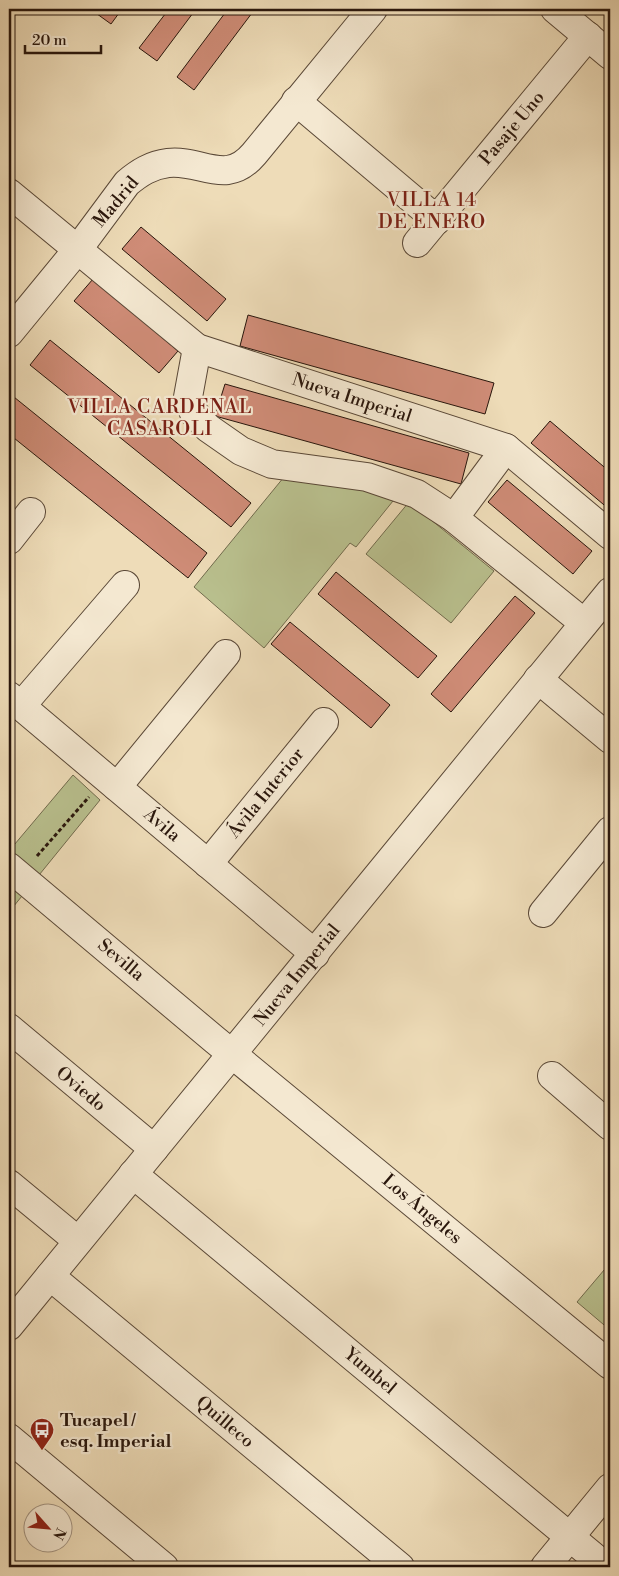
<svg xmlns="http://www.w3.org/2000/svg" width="619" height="1576" font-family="'Libre Bodoni',serif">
<rect width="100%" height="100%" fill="#eedcb8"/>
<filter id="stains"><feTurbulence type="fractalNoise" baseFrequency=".004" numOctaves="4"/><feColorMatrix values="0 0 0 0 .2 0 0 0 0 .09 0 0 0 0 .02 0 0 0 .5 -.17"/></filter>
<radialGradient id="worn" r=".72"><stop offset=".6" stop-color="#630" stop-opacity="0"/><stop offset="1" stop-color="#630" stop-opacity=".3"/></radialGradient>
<g fill="#b9c08e" stroke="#716b4d">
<path d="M284,477L365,486L397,496L356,547L350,543L264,648L194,587Z"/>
<path d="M409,502L494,571L451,623L366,554Z"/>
<path d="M73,775L100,800L9,912V851Z"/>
<path d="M610,1263V1330L577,1302Z"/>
</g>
<g fill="#cf8c77" stroke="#29160c">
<path d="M95,9H122L111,24L93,11Z"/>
<path d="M169,9H196L157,61L139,48Z"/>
<path d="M228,9H255L194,90L177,77Z"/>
<path d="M141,227L226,299L207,321L122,249Z"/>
<path d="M93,279L178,351L159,373L74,301Z"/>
<path d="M248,315L494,383L485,414L240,346Z"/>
<path d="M50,340L251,503L231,527L30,365Z"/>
<path d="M225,384L469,453L461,484L215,416Z"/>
<path d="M9,393L207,553L188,578L9,434Z"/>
<path d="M550,421L610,472V510L531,443Z"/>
<path d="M507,480L592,551L573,574L488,502Z"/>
<path d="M336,572L437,656L418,678L318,594Z"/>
<path d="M515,596L535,613L451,712L431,694Z"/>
<path d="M290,622L390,705L371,728L271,644Z"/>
</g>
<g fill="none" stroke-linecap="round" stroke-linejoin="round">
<defs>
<g id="minor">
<path d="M555,9L610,55"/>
<path d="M296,101L437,220"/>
<path d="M9,193L197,348L506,448L610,535"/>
<path d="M417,243L588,36"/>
<path d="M9,333L78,249L127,183C139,173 151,165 168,163C201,159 226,187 254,154L373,9"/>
<path d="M197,348L188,397L194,413L208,428L241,451L272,464L367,477L417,494L454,518L584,623"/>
<path d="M454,518L506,448"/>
<path d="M9,540L31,512"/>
<path d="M538,679L610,739"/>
<path d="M9,696L315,954"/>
<path d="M21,706L125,585"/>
<path d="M117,787L226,654"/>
<path d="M208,864L324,722"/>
<path d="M9,867L215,1040L610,1365"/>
<path d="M543,913L610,831"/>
<path d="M9,1028L154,1149"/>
<path d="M552,1076L610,1126"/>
<path d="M133,1174L606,1567"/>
<path d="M9,1184L78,1241"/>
<path d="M50,1276L400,1567"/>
<path d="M9,1326L610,592"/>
<path d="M9,1438L164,1567"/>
<path d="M545,1567L610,1488"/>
</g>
</defs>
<use href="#minor" stroke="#5a4837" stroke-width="30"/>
<path stroke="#29160c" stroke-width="3" stroke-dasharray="4 2.5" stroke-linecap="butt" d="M37,856L89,797"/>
<use href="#minor" stroke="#f4e8d1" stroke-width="28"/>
</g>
<defs>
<symbol id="bus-pin" viewBox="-11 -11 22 30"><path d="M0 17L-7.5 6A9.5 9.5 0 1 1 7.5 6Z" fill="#8f2418" stroke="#f4e8d1"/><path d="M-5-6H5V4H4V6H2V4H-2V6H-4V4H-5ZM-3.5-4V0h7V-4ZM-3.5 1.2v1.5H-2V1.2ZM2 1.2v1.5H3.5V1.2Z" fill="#fff"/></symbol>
</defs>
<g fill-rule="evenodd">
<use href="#bus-pin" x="28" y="1416" width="28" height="38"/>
</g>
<g text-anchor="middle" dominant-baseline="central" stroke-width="4.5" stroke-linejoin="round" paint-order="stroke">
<g font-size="18" fill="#29160c" stroke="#f4e8d1">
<text transform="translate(512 128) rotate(-50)">Pasaje Uno</text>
<text transform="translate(116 202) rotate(-50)">Madrid</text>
<text transform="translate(352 398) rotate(18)">Nueva Imperial</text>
<text transform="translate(266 793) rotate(-51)">Ávila Interior</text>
<text transform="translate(162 825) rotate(40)">Ávila</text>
<text transform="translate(121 960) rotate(40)">Sevilla</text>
<text transform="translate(297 975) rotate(-51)">Nueva Imperial</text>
<text transform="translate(81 1089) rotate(40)">Oviedo</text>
<text transform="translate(422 1209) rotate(40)">Los Ángeles</text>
<text transform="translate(370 1371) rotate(40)">Yumbel</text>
<text transform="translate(225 1422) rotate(40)">Quilleco</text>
</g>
<g font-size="18" font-weight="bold" fill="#29160c" stroke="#f4e8d1" text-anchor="start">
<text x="60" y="1420">Tucapel /<tspan x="60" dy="21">esq. Imperial</tspan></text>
</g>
<g font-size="19" letter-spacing="1" fill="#7a1f14" stroke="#f4e8d1">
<text x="432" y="200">VILLA 14<tspan x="432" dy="22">DE ENERO</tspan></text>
<text x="160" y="407">VILLA CARDENAL<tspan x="160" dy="22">CASAROLI</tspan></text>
</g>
</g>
<rect width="619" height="1576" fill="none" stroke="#eedcb8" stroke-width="30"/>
<rect x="10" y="10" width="599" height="1556" fill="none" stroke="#29160c" stroke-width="2.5"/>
<rect x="15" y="15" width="589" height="1546" fill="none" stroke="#29160c"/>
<g transform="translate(48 1528) rotate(117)"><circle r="24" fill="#f4e8d1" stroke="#a39482"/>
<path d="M0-4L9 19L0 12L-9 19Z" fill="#8f2418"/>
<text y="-8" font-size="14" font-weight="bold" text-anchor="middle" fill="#29160c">N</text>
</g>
<path d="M25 45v8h76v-8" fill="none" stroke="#29160c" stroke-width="2.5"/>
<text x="32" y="45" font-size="15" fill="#29160c" stroke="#f4e8d1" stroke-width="4" paint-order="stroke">20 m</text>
<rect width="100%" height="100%" filter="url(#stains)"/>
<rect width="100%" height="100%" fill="url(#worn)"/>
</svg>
